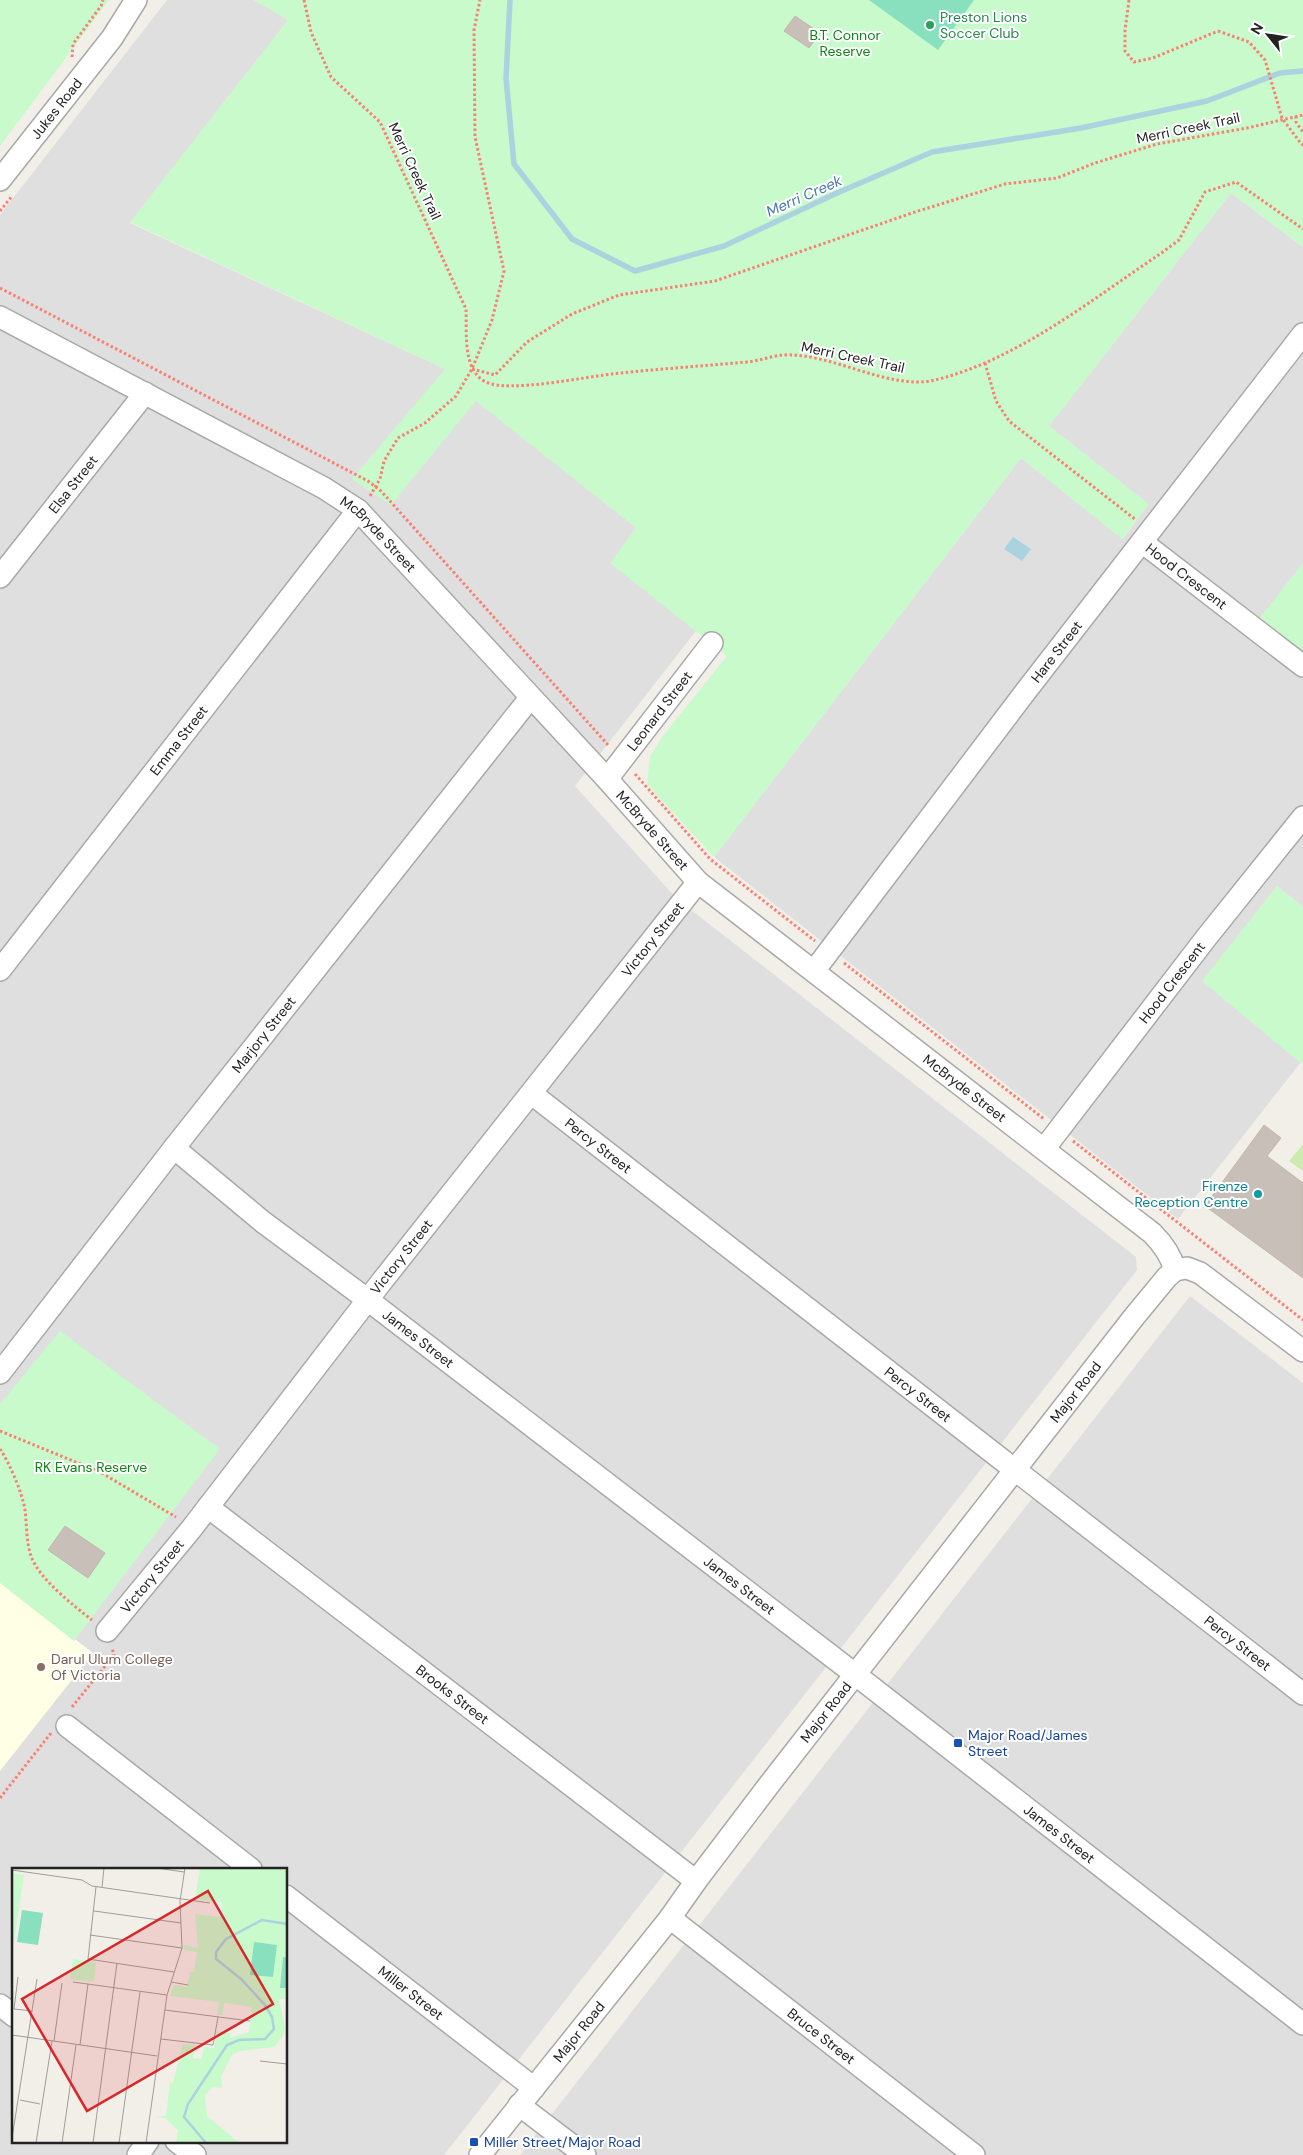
<svg xmlns="http://www.w3.org/2000/svg" width="1303" height="2155" font-family="'DM Sans',sans-serif">
<rect width="100%" height="100%" fill="#f2efe9"/>
<g fill="#e0dfdf" fill-rule="evenodd">
<path d="M167,0H254L289,19L130,223L445,369L637,528L611,563L696,631L575,786L677,899L1136,1257L1137,1270L444,2155H0V215ZM14,1869H286V2141H14Z"/>
<path d="M1231,193L1303,247V563L1260,619L1303,655V907L1277,886L1203,981L1301,1062L1178,1219L714,857L1021,458L1123,539L1148,504L1049,426Z"/>
<path d="M1190,1296L1303,1383V2155H520Z"/>
</g>
<path fill="#ffffe5" d="M0,1582L93,1653L0,1771Z"/>
<path fill="#cdebb0" d="M1303,1144V1171L1289,1161Z"/>
<g fill="#c8facc">
<path d="M0,0H109L0,146Z"/>
<path d="M254,0H1303V247L1231,193L1049,426L1149,504L1122,539L1021,458L714,857L647,784L650,757L662,737L727,656L610,563L636,528L476,401L391,505L352,479L445,369L130,222L288,20Z"/>
<path d="M1303,563V655L1259,619Z"/>
<path d="M1277,886L1303,907V1065L1202,981Z"/>
<path d="M60,1331L220,1449L74,1641L0,1583V1404Z"/>
</g>
<path fill="#88e0be" d="M869,0H974L938,50Z"/>
<path fill="#aad3df" d="M1013,537L1031,549L1022,561L1004,549Z"/>
<g fill="none" stroke-linecap="round" stroke-linejoin="round">
<path stroke="#aad3df" stroke-width="5.5" d="M510,0L506,78L514,164L572,239L635,271L724,246L837,193L932,152L1081,128L1207,101L1280,73L1303,71"/>
</g>
<g fill="#c7bfb8" stroke="#c4b6ab">
<path d="M795,16L820,33L809,48L784,31Z"/>
<path d="M1264,1125L1281,1138L1267,1156L1303,1183V1278L1205,1206Z"/>
<path d="M65,1526L105,1553L88,1578L48,1550Z"/>
</g>
<g fill="none" stroke-linecap="round" stroke-linejoin="round">
<defs>
<g id="minor">
<path id="s1" d="M0,180L112,38L136,0"/>
<path id="s2" d="M0,317L324,488L358,510L607,779L698,882L1152,1233C1163,1244 1171,1255 1175,1270L1187,1268L1200,1273L1303,1351"/>
<path id="s3" d="M1142,542L1303,666"/>
<path id="s4" d="M0,577L145,393"/>
<path id="s5" d="M607,779L712,643"/>
<path id="s6" d="M0,970L358,510"/>
<path id="s7" d="M814,971L1026,691L1303,334"/>
<path id="s8" d="M532,1094L1303,1694"/>
<path id="s9" d="M174,1148L263,1222L368,1300L856,1675L1303,2024"/>
<path id="s10" d="M1044,1149L1206,938L1303,817"/>
<path id="s11" d="M0,1373L174,1148L530,698"/>
<path id="s12" d="M208,1507L696,1881"/>
<path id="s13" d="M107,1631L192,1528L379,1285L698,882"/>
<path d="M67,1726L251,1869"/>
<path id="s14" d="M286,1896L534,2088"/>
<path id="s15" d="M670,1918L974,2155"/>
<path d="M0,2005L14,2016"/>
<path d="M519,2105L585,2155"/>
<path d="M176,2141L195,2155"/>
<path d="M138,2155L148,2141"/>
<path id="s16" d="M480,2155L670,1918L696,1881L772,1781L1134,1317L1167,1277L1175,1270"/>
</g>
</defs>
<use href="#minor" stroke="#a9a9a9" stroke-width="24"/>
<g stroke="#fa8072" stroke-width="3" stroke-dasharray="2.5 2.5" stroke-linecap="butt">
<path d="M304,0L311,32L331,77L380,122L466,309C467,331 462,371 486,382C508,393 585,377 612,374C657,369 702,366 747,362C759,361 771,356 783,355C831,352 889,391 935,380C1017,360 1091,300 1160,254L1179,240L1205,192L1236,182L1303,229"/>
<path d="M1129,0L1125,30V51L1134,62L1153,58L1218,31"/>
<path d="M72,57L73,44L101,6L103,0"/>
<path d="M1296,116V122L1303,132"/>
<path d="M1302,145H1303"/>
<path d="M0,211L12,196"/>
<path d="M0,288L368,481L381,491L609,746"/>
<path d="M985,363L996,401L1009,421L1136,520"/>
<path d="M472,369L495,375L527,342L572,314L619,295L715,281L912,213L1005,184L1057,178L1095,163L1157,144L1247,128L1303,115"/>
<path d="M370,496L380,479L384,461L398,438L425,423L456,396L472,369L492,320L504,271L475,137L474,30L480,0"/>
<path d="M635,774L710,859L815,941"/>
<path d="M844,963L1044,1119"/>
<path d="M1073,1141L1303,1320"/>
<path d="M0,1431L100,1472L176,1517"/>
<path d="M0,1449C10,1464 22,1492 25,1510C27,1525 26,1541 31,1556C39,1579 73,1605 92,1620"/>
<path d="M72,1707L114,1655L112,1648"/>
<path d="M0,1798L51,1733"/>
</g>
<use href="#minor" stroke="#fff" stroke-width="21"/>
<path stroke="#fa8072" stroke-width="3" stroke-dasharray="2.5 2.5" stroke-linecap="butt" d="M1218,31L1249,42L1265,60L1282,118L1302,145"/>
</g>
<circle fill="#2e9e5b" stroke="#fff" stroke-width="2" cx="930" cy="25" r="5"/>
<circle fill="#0f9aa8" stroke="#fff" stroke-width="2" cx="1258" cy="1194" r="5"/>
<circle fill="#8d6e63" stroke="#fff" stroke-width="2" cx="41" cy="1667" r="5"/>
<g fill="#1a4fb4" stroke="#fff" stroke-width="2">
<rect x="953" y="1738" width="10" height="10" rx="2.5"/>
<rect x="469" y="2137" width="10" height="10" rx="2.5"/>
</g>
<g text-anchor="middle" dominant-baseline="central" stroke-width="4" stroke-linejoin="round" paint-order="stroke">
<g font-size="14" fill="#27864d" stroke="#fff" text-anchor="start">
<text x="940" y="17">Preston Lions<tspan x="940" dy="16">Soccer Club</tspan></text>
</g>
<g font-size="14" fill="#0c8416" stroke="#fff">
<text x="845" y="35">B.T. Connor<tspan x="845" dy="16">Reserve</tspan></text>
<text x="91" y="1467">RK Evans Reserve</text>
</g>
<g font-size="14" fill="#222" stroke="#fff">
<text stroke="none"><textPath href="#s1" startOffset="91">Jukes Road</textPath></text>
<text transform="translate(1188 128) rotate(-12)">Merri Creek Trail</text>
<text transform="translate(415 171) rotate(65)">Merri Creek Trail</text>
<text transform="translate(853 357) rotate(12)">Merri Creek Trail</text>
<text stroke="none"><textPath href="#s4" startOffset="118">Elsa Street</textPath></text>
<text stroke="none"><textPath href="#s2" startOffset="438">McBryde Street</textPath></text>
<text stroke="none"><textPath href="#s3" startOffset="56">Hood Crescent</textPath></text>
<text stroke="none"><textPath href="#s7" startOffset="401">Hare Street</textPath></text>
<text stroke="none"><textPath href="#s5" startOffset="86">Leonard Street</textPath></text>
<text stroke="none"><textPath href="#s6" startOffset="291">Emma Street</textPath></text>
<text stroke="none"><textPath href="#s2" startOffset="842">McBryde Street</textPath></text>
<text stroke="none"><textPath href="#s13" startOffset="881">Victory Street</textPath></text>
<text stroke="none"><textPath href="#s10" startOffset="210">Hood Crescent</textPath></text>
<text stroke="none"><textPath href="#s11" startOffset="429">Marjory Street</textPath></text>
<text stroke="none"><textPath href="#s2" startOffset="1248">McBryde Street</textPath></text>
<text stroke="none"><textPath href="#s8" startOffset="84">Percy Street</textPath></text>
<text stroke="none"><textPath href="#s13" startOffset="476">Victory Street</textPath></text>
<text stroke="none"><textPath href="#s9" startOffset="310">James Street</textPath></text>
<text stroke="none"><textPath href="#s16" startOffset="968">Major Road</textPath></text>
<text stroke="none"><textPath href="#s8" startOffset="489">Percy Street</textPath></text>
<text stroke="none"><textPath href="#s13" startOffset="71">Victory Street</textPath></text>
<text stroke="none"><textPath href="#s9" startOffset="715">James Street</textPath></text>
<text stroke="none"><textPath href="#s8" startOffset="894">Percy Street</textPath></text>
<text stroke="none"><textPath href="#s12" startOffset="308">Brooks Street</textPath></text>
<text stroke="none"><textPath href="#s16" startOffset="562">Major Road</textPath></text>
<text stroke="none"><textPath href="#s9" startOffset="1120">James Street</textPath></text>
<text stroke="none"><textPath href="#s14" startOffset="158">Miller Street</textPath></text>
<text stroke="none"><textPath href="#s16" startOffset="158">Major Road</textPath></text>
<text stroke="none"><textPath href="#s15" startOffset="192">Bruce Street</textPath></text>
</g>
<g font-size="14" fill="#0d838f" stroke="#fff" text-anchor="end">
<text x="1248" y="1186">Firenze<tspan x="1248" dy="16">Reception Centre</tspan></text>
</g>
<g font-size="14" fill="#785e54" stroke="#fff" text-anchor="start">
<text x="51" y="1659">Darul Ulum College<tspan x="51" dy="16">Of Victoria</tspan></text>
</g>
<g font-size="14" fill="#164399" stroke="#fff" text-anchor="start">
<text x="968" y="1735">Major Road/James<tspan x="968" dy="16">Street</tspan></text>
<text x="484" y="2142">Miller Street/Major Road</text>
</g>
<g font-size="15" font-style="italic" fill="#4a7aab" stroke="#fff">
<text transform="translate(804 196) rotate(-24)">Merri Creek</text>
</g>
</g>
<g transform="translate(12 1868)">
<rect width="275" height="275" fill="#f2efe9"/>
<path d="M188,0H275V131H267L273,160L271,168L262,179L228,183L220,187L209,208L210,220L201,219L193,226L195,248L227,275H164L166,262L153,250L141,249L154,248L158,214L161,215L171,176L183,177L181,190L189,191L192,179L202,180L205,163L219,165L218,170L237,164L240,139L212,135L210,147H205L207,134L158,128L162,117L175,119L178,104H182L185,84L172,82V77L186,80L183,46L209,49L210,34L183,31ZM0,5L12,7L0,88ZM61,91L84,95L82,114L58,111Z" fill="#c8facc"/>
<path d="M10,42L31,45L26,77L5,74ZM242,74L265,77L261,109L238,107ZM271,89H275V120H268Z" fill="#88e0be"/>
<path fill="none" stroke="#aad3df" stroke-width="2.5" d="M194,275L172,249L176,236L215,177L227,172L253,171L262,161L260,149L253,137L229,111L204,91V84L214,71L250,52L275,56"/>
<path fill="none" stroke="#9f9d99" stroke-width="1" d="M145,0L172,4M0,2L70,12L80,18L198,35M84,19L76,91L162,104M90,19L92,0M82,43L169,55M78,67L170,80M6,109L2,141L20,143M61,114L155,127M159,114L176,117M153,142L238,153M0,167L145,188M149,171L201,177L206,149M42,173L50,115M68,177L76,116M248,193L275,196M8,232L28,236M0,270L25,111M24,275L40,173M50,275L64,177M81,275L105,95M107,275L128,124M134,275L155,127L170,80L168,33L173,0"/>
<path fill="#d62828" fill-opacity="0.15" stroke="#d62828" stroke-width="2.5" d="M196,23L261,136L75,243L10,131Z"/>
<rect width="275" height="275" fill="none" stroke="#222" stroke-width="2.5"/>
</g>
<g transform="translate(1268 35) rotate(300)" stroke="#ffffff" stroke-width="4" paint-order="stroke">
<path d="M0-4L9 19L0 12L-9 19Z" fill="#222222"/>
<text y="-8" font-size="14" font-weight="bold" text-anchor="middle" fill="#222222">N</text>
</g>
</svg>
